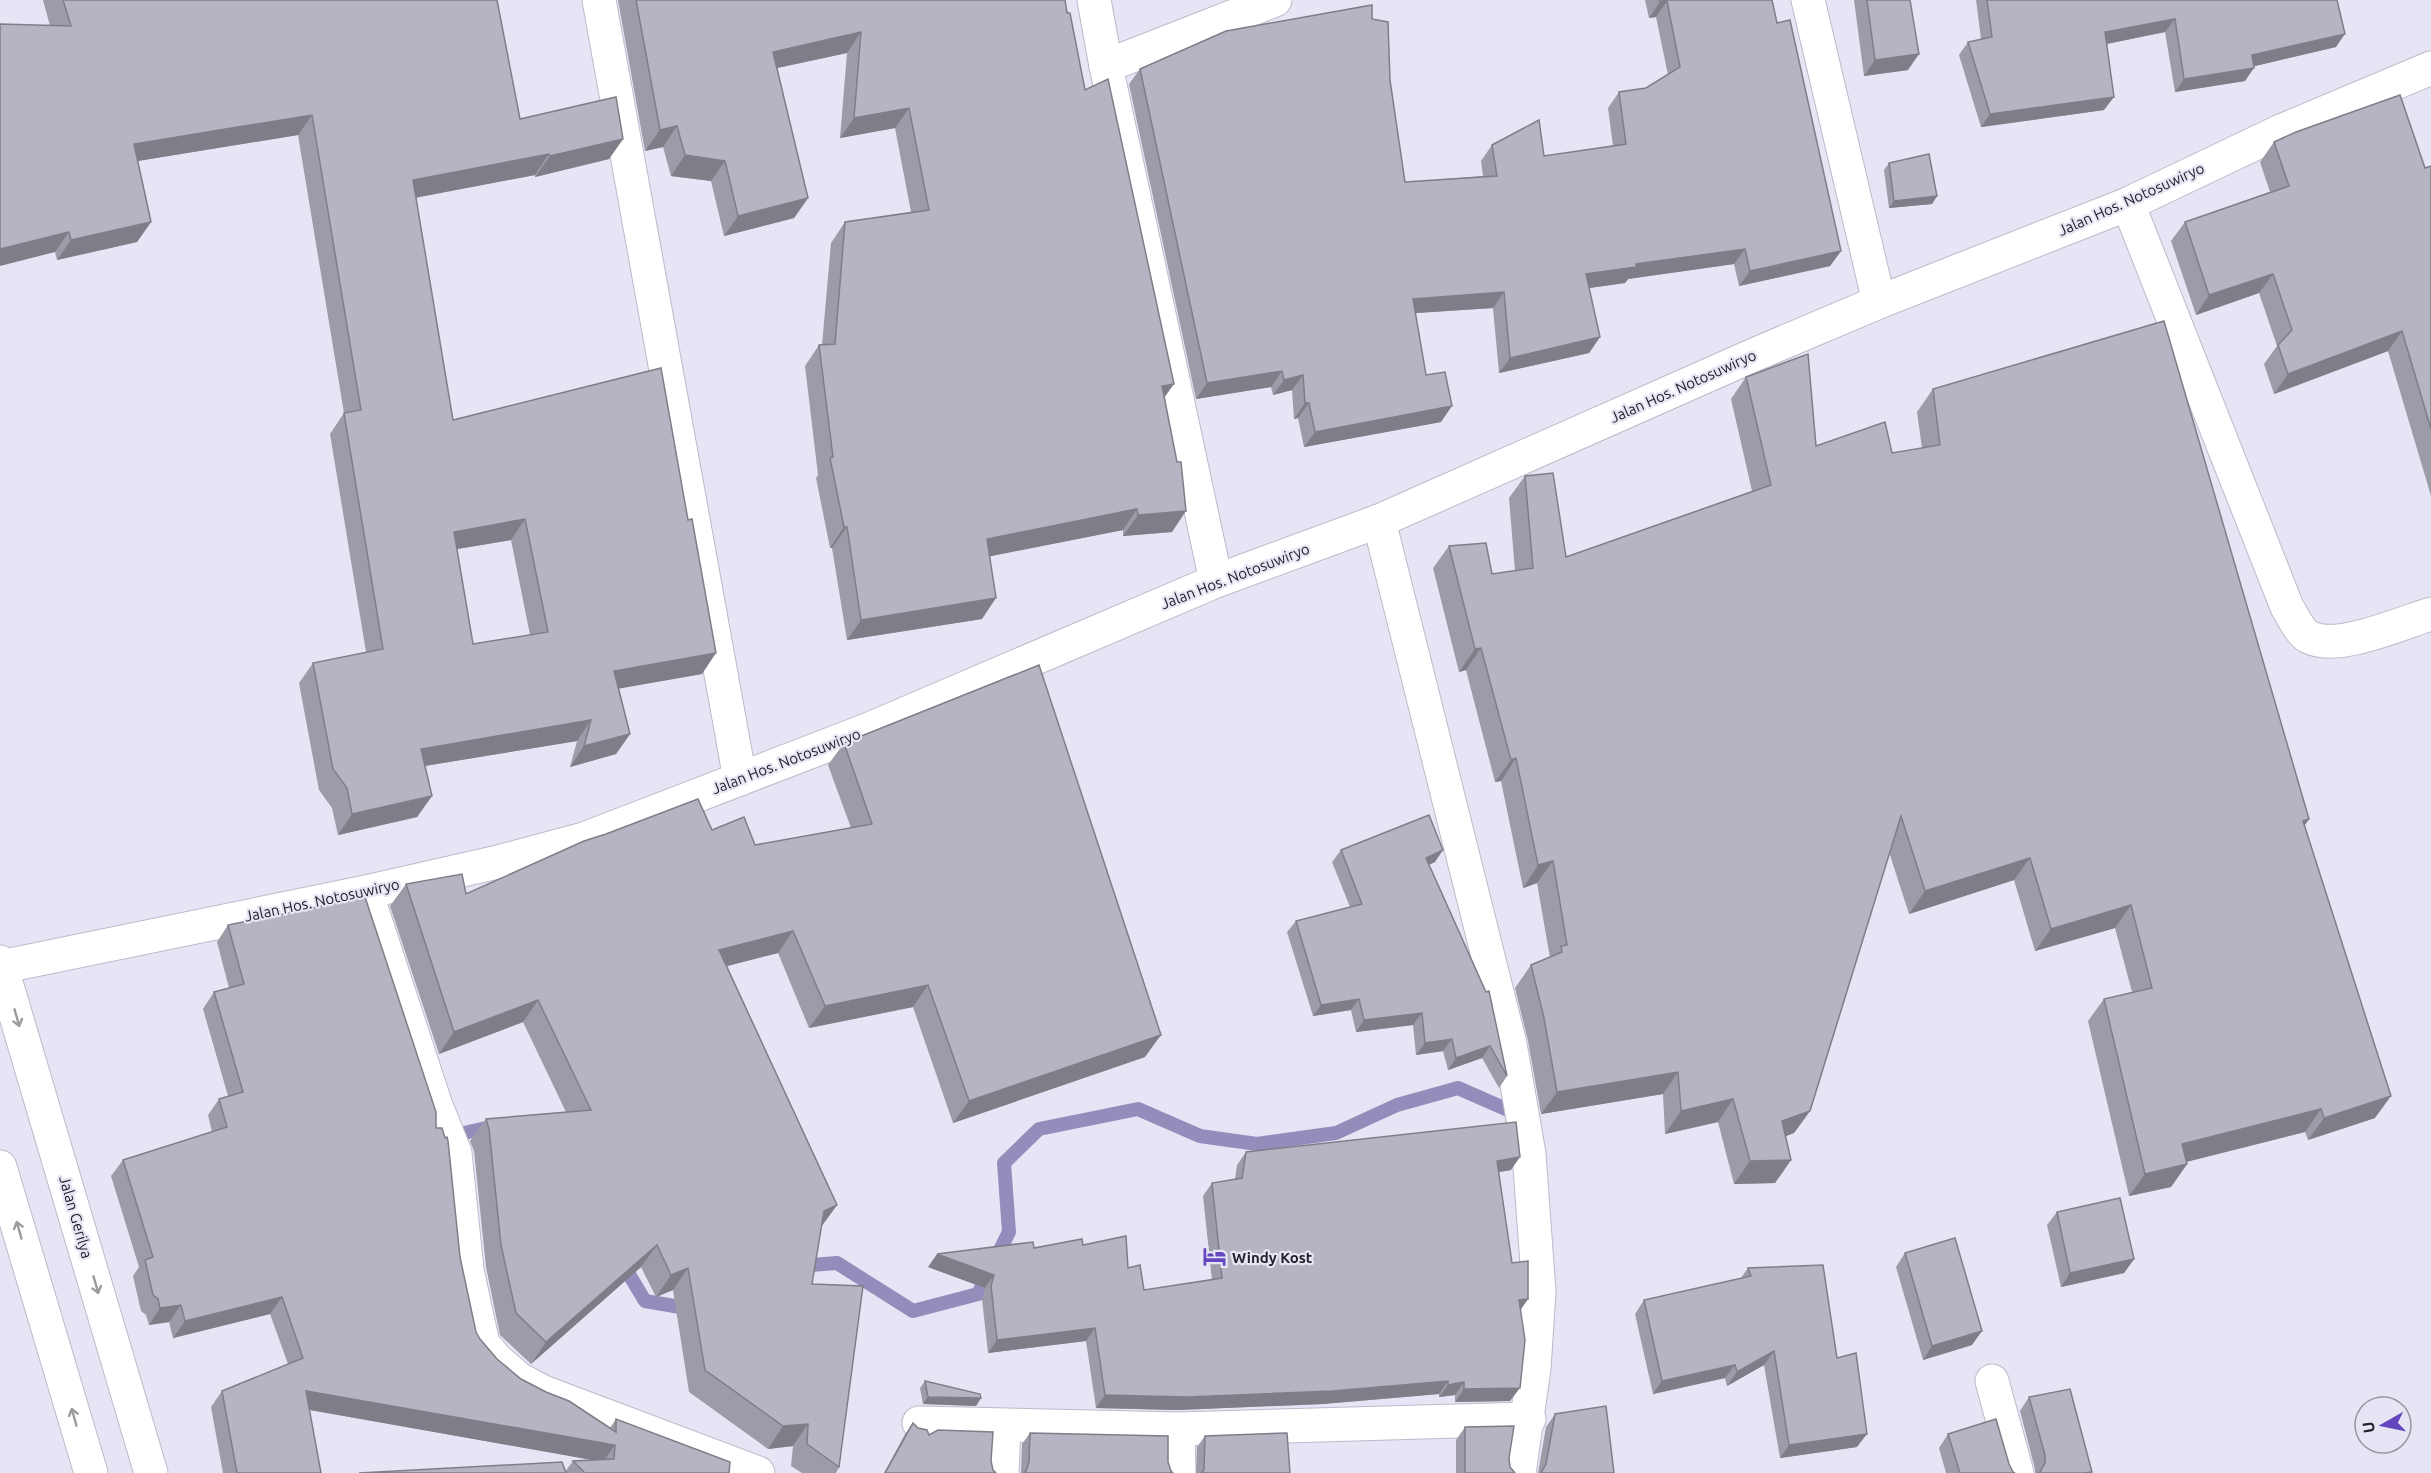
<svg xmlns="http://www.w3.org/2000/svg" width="2431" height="1473" font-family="Ubuntu,sans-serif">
<rect width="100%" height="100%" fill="#e6e5f5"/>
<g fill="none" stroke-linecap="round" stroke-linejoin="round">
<g stroke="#928dbb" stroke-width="14">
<path d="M447,1140L455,1135L495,1126"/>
<path d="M621,1261L645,1301L692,1309"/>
<path d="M798,1266L837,1263L913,1311L978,1294L1009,1232L1004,1163L1039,1129L1138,1109L1200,1136L1257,1144L1336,1133L1397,1105L1458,1088L1515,1113"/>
</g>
<defs>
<g id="minor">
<path d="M599,0L740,779"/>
<path d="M1094,0L1106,66L1216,581"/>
<path d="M1808,0L1879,302"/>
<path d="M1106,66L1275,0"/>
<path d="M2128,204L2287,607C2293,616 2300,633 2309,637C2337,652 2401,623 2431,614"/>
<path d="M1379,521L1510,1044L1529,1154L1539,1292L1534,1369L1519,1473"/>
<path d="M366,892L435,1103L455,1153L467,1270L483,1344L498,1361L519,1379L543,1392L758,1473"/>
<path d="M0,967L366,892L498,862L584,839L867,730L1216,581L1379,521L1756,354L1879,302L2128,204L2281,131L2431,68"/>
<path d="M1992,1381L2017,1473"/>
<path d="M919,1423L1178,1429L1529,1419"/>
<path d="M1178,1429L1179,1473"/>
<path d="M1002,1473L1004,1427"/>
</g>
<g id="highway">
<path d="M0,962L151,1473"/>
<path d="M0,1167L91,1473"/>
</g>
</defs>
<use href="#minor" stroke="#bbbaca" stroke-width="35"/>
<use href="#highway" stroke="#bbbaca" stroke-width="35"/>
<use href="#minor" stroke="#fff" stroke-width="33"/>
<use href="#highway" stroke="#fff" stroke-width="33"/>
</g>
<g fill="#9c9ba8" fill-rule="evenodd">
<path d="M43,0H497L520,119L623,139L609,159L535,177V175L416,197L453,420L702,674L619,688L630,734L616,754L570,767L577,741L425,766L432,796L417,817L338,835L332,808L319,790L299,683L313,663L366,652L330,434L344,413L298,135L138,161L151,222L137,242L57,260L55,252L50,26ZM511,540L530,635L473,644L457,549Z"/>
<path d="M618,0H1065L1085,90L1165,397L1172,532L1123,536V530L989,556L982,619L847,640L832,548H830L816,478L818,475L805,366L819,345H822L831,243L845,222L911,212L895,128L840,138L847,53L777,68L808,198L794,218L724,236L711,181L671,176L663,147L645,151Z"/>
<path d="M1645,0H1772L1777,23L1841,251L1830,266L1739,286L1734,264L1628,279L1625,283L1589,288L1600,337L1589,353L1499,373L1493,308L1415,313L1426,375L1441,422L1304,447L1298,418L1294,419L1292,390L1273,395L1271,387L1196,399L1129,84L1140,69L1372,19L1390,80L1405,182L1483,176L1481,161L1492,145L1544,156L1613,146L1608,108L1619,92L1646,88L1668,75L1656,17L1649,18Z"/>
<path d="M1854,0H1910L1908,70L1864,76Z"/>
<path d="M1976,0H2326L2336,47L2254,66L2245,81L2175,92L2165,32L2107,44L2104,110L1981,127L1959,55L1968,42L1981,39Z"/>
<path d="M2274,142L2425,168L2431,166V496L2388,351L2274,394L2264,364L2277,346L2259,293L2196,315L2171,241L2185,222L2270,192L2260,162Z"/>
<path d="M1889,163L1937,196L1932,204L1889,208L1884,170Z"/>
<path d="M1746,377L1816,446L1892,453L1922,448L1917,412L1933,389L2309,819L2304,826L2375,1118L2308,1140L2305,1132L2186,1162L2187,1164L2171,1187L2129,1196L2088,1021L2104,999L2132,992L2115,928L2035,951L2014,880L1909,914L1889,852L1810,1111L1794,1133L1785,1136L1791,1160L1775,1183L1734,1184L1718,1122L1665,1134L1663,1094L1541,1114L1528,1041L1515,988L1531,965L1550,958L1537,883L1523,888L1501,781L1495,782L1466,670L1459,672L1433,568L1449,546L1492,574L1515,571L1509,498L1525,476L1566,557L1752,491L1731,399Z"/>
<path d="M844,743L1145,1057L953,1123L913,1007L809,1028L778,953L727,966L837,1205L821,1227L812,1284L839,1467L836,1473H802L791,1466L793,1446L768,1449L689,1392L673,1290L656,1297L641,1267L531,1364L500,1335L486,1267L474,1151L470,1141L486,1119L566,1112L523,1022L439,1054L390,906L406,884L466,894L712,830L755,845L851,828L828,765Z"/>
<path d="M1341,850L1435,862L1429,865L1507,1076L1499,1088L1482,1058L1448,1070L1443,1051L1416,1055L1413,1025L1356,1032L1351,1010L1313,1016L1287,932L1296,921L1350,907L1332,862Z"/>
<path d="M228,925L436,1128L460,1257L476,1332L480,1339L497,1359L521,1379L610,1428L616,1419L729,1473H359L565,1472L573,1461L594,1460L309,1410L321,1473H223L211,1407L222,1391L288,1364L270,1314L173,1338L169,1322L149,1325L146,1315L141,1311L133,1276L139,1267L111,1176L123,1160L212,1132L208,1115L219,1099L228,1096L203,1009L214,992L229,988L217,942Z"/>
<path d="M1246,1152L1511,1170L1499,1172L1512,1263L1528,1299L1520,1310L1510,1401L1455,1402V1395L1439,1397V1394L1323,1404L1178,1410L1096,1408L1086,1341L988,1353L982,1299L985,1288L928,1267L1034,1248L1083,1245L1128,1268L1144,1290L1212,1280L1203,1196L1212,1183L1235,1179L1237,1165Z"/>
<path d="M2057,1212L2134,1259L2124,1273L2061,1287L2047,1225Z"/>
<path d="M1905,1253L1972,1345L1923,1360L1896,1267Z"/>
<path d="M1748,1268L1837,1358L1857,1447L1780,1458L1764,1365L1727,1386L1725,1378L1653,1394L1635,1314L1644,1300L1741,1278Z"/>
<path d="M925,1381L981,1398L976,1406L923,1404L920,1388Z"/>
<path d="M2029,1397L2092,1472L2091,1473H2035V1469L2020,1411Z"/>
<path d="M1555,1414L1614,1473H1538L1546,1427Z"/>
<path d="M913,1423L918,1428L929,1435L991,1461L993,1470L996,1473H884L905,1434Z"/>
<path d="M1465,1427L1509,1458L1510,1467L1515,1473H1456V1440Z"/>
<path d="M1030,1433L1168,1462L1171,1471L1173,1473H1021L1022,1444Z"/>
<path d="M1948,1434L2009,1464L2013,1472L2015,1473H1946L1939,1448Z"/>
<path d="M1205,1436L1290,1473H1196L1197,1447Z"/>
</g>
<g fill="#7f7e88">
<path d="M1667,1L1656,17L1649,18L1660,2Z"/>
<path d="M2175,19L2165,32L2096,46L2105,32Z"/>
<path d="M861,32L847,53L758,72L773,52Z"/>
<path d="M2345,34L2336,47L2243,69L2252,55Z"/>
<path d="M1919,54L1908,70L1864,76L1875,60Z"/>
<path d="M2254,68L2245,81L2175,92L2184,79Z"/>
<path d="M2114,97L2104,110L1981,127L1990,114Z"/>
<path d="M909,108L895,128L840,138L854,118Z"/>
<path d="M312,115L298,135L119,164L134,144Z"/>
<path d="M677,126L663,147L645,151L660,130Z"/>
<path d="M623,139L609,159L535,177L550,156Z"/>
<path d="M549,154L535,175L399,201L413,180Z"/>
<path d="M685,155L725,161L711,181L671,176Z"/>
<path d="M1937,196L1932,204L1889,208L1894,201Z"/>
<path d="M808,198L794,218L724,236L738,216Z"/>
<path d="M151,222L137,242L57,260L71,240Z"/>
<path d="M69,232L55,252L0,266V249Z"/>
<path d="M1745,249L1734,264L1628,279L1625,283L1575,290L1586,274L1636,264Z"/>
<path d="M1841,251L1830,266L1739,286L1750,271Z"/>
<path d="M2273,274L2259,293L2196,315L2209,295Z"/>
<path d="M1504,292L1493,308L1402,314L1413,299Z"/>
<path d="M2402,331L2388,351L2274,394L2288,374Z"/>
<path d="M1600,337L1589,353L1499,373L1510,358Z"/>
<path d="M1282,371L1271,387L1196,399L1207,383Z"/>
<path d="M1303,375L1292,390L1273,395L1284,380Z"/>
<path d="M1174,384L1159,405L1162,386Z"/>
<path d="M1305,403H1309L1298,418L1294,419Z"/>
<path d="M1452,406L1441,422L1304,447L1315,432Z"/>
<path d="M1137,509L1123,530L972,560L987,539Z"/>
<path d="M1186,511L1172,532L1123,536L1138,515Z"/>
<path d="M525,519L511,540L439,552L454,532Z"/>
<path d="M844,527H847L832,548H830Z"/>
<path d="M996,598L982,619L847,640L861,620Z"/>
<path d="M1481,648L1466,670L1459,672L1475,649Z"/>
<path d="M716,653L702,674L600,692L614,671Z"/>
<path d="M591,720L577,741L406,769L421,749Z"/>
<path d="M630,734L616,754L570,767L584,746Z"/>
<path d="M1516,758L1501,781L1495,782L1511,760Z"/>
<path d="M432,796L417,817L338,835L352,814Z"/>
<path d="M2309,819L2294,841L2303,821Z"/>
<path d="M1443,850L1435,862L1417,869L1426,858Z"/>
<path d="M2030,858L2014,880L1909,914L1925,891Z"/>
<path d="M1553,861L1537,883L1523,888L1538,865Z"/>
<path d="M2131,905L2115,928L2035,951L2051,929Z"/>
<path d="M793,931L778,953L704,972L719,950Z"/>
<path d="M928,985L913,1007L809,1028L825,1006Z"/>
<path d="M1359,999L1351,1010L1313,1016L1321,1005Z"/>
<path d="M538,1000L523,1022L439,1054L454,1032Z"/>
<path d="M1422,1013L1413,1025L1356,1032L1364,1020Z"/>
<path d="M1161,1035L1145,1057L953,1123L969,1101Z"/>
<path d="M1452,1039L1443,1051L1416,1055L1425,1043Z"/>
<path d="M1490,1046L1482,1058L1448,1070L1456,1058Z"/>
<path d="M1678,1072L1663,1094L1541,1114L1557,1092Z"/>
<path d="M2391,1096L2375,1118L2308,1140L2324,1118Z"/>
<path d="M1733,1099L1718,1122L1665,1134L1681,1111Z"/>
<path d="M2321,1109L2305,1132L2166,1167L2182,1144Z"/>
<path d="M1810,1111L1794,1133L1766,1144L1782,1121Z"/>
<path d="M1520,1157L1511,1170L1488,1174L1497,1161Z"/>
<path d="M1791,1160L1775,1183L1734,1184L1750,1161Z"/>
<path d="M2187,1164L2171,1187L2129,1196L2145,1174Z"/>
<path d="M837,1205L821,1227L824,1211Z"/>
<path d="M657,1245L641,1267L531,1364L546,1342Z"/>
<path d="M937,1254L994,1275L985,1288L928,1267Z"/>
<path d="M2134,1259L2124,1273L2061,1287L2070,1273Z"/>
<path d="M688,1268L673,1290L656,1297L671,1275Z"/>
<path d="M282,1297L270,1314L173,1338L185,1321Z"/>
<path d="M1528,1299L1519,1312V1300Z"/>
<path d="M181,1305L169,1322L149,1325L160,1308Z"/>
<path d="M1095,1328L1086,1341L988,1353L997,1340Z"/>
<path d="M1982,1331L1972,1345L1923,1360L1932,1346Z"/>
<path d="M1774,1351L1764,1365L1727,1386L1737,1372Z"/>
<path d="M1735,1365L1725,1378L1653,1394L1662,1381Z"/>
<path d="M1448,1381L1439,1394L1323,1404L1178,1410L1096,1408L1105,1395Z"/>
<path d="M1464,1382L1455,1395L1439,1397L1448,1385Z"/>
<path d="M1520,1388L1510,1401L1455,1402L1464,1389Z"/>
<path d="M306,1391L615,1445L603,1462L294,1407Z"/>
<path d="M928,1397L981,1398L976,1406L923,1404Z"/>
<path d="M808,1424L793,1446L768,1449L783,1426Z"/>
<path d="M1867,1434L1857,1447L1780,1458L1789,1445Z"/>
</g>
<g fill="#b5b4c3" stroke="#7f7e88" stroke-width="1.5" fill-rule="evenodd">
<path d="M63,0H497L520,119L616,97L623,139L550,156L549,154L413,180L453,420L661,368L688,520L692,519L716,653L614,671L630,734L584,746L591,720L421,749L432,796L352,814L347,788L333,769L313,663L383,649L344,413L361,410L312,115L134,144L151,222L71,240L69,232L0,249V24L71,26ZM525,519L548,632L473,644L454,532Z"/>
<path d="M636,0H1065L1067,13H1070L1085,90L1108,79L1174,384L1162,386L1177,462H1181L1186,511L1138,515L1137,509L987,539L996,598L861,620L847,527H844L830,458L833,457L819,345L835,344L845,222L929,210L909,108L854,118L861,32L773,52L808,198L738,216L725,161L685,155L677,126L660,130Z"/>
<path d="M1659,0H1772L1777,23L1790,20L1841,251L1750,271L1745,249L1636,264V267L1586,274L1600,337L1510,358L1504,292L1413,299L1426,375L1445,372L1452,406L1315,432L1309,403H1305L1303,375L1284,380L1282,371L1207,383L1140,69L1226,31L1372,5V19L1388,22L1390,80L1405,182L1497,176L1492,145L1539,120L1544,156L1626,144L1619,92L1646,88L1680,67L1667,1L1660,2Z"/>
<path d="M1867,0H1910L1919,54L1875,60Z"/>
<path d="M1987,0H2337L2345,34L2252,55L2254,68L2184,79L2175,19L2105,32L2114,97L1990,114L1968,42L1992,37Z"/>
<path d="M2400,95L2425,168L2431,166V429L2402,331L2288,374L2278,345L2292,330L2273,274L2209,295L2185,222L2289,186L2274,142L2296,132Z"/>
<path d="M1929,154L1937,196L1894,201L1889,163Z"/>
<path d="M2164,321L2309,819L2303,821L2391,1096L2324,1118L2321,1109L2182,1144L2187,1164L2145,1174L2104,999L2152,988L2131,905L2051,929L2030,858L1925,891L1901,816L1810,1111L1782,1121L1791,1160L1750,1161L1733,1099L1681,1111L1678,1072L1557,1092L1544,1018L1531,965L1562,952L1561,946L1567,945L1553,861L1538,865L1516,758L1511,760L1481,648L1475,649L1449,546L1486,543L1492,574L1533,568L1525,476L1553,473L1566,557L1771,485L1746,377L1808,354L1816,446L1885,422L1892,453L1940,445L1933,389Z"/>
<path d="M1039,665L1161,1035L969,1101L928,985L825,1006L793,931L719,950L837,1205L824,1211L812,1284L863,1286L839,1467L807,1444L808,1424L783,1426L705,1370L688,1268L671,1275L657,1245L546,1342L516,1313L501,1245L489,1129L486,1119L591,1110L538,1000L454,1032L406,884L462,874L466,894L584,841L606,834L698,799L712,830L744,817L755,845L872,824L844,743Z"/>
<path d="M1429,815L1443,850L1426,858L1486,992L1489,991L1507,1076L1490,1046L1456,1058L1452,1039L1425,1043L1422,1013L1364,1020L1359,999L1321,1005L1296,921L1362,904L1341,850Z"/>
<path d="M365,897L436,1112V1128H442L445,1138L447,1137L448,1141L460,1257L476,1332L480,1339L497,1359L521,1379L546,1392L569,1401L616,1432V1419L730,1462L729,1473H585L573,1461L614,1459L615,1445L306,1391L321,1473H237L222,1391L303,1358L282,1297L185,1321L181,1305L160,1308L158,1299L153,1295L145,1260L153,1257L123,1160L227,1127L219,1099L243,1092L214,992L244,984L228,925Z"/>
<path d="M1516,1122L1520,1157L1497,1161L1512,1263L1528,1261V1299L1519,1300L1525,1340L1520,1388L1464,1389V1382L1448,1385V1381L1332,1391L1187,1397L1105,1395L1095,1328L997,1340L991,1286L994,1275L937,1254L1033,1242L1034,1248L1082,1239L1083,1245L1126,1236L1128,1268L1140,1265L1144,1290L1222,1278L1212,1183L1242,1178L1246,1152Z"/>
<path d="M2120,1198L2134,1259L2070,1273L2057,1212Z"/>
<path d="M1955,1238L1982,1331L1932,1346L1905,1253Z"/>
<path d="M1823,1265L1837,1358L1856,1353L1867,1434L1789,1445L1774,1351L1737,1372L1735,1365L1662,1381L1644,1300L1751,1276L1748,1268Z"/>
<path d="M925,1381L980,1394L981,1398L928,1397Z"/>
<path d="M2070,1389L2092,1472L2083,1473H2039L2040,1472L2045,1463V1455L2029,1397Z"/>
<path d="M1606,1406L1614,1473H1541L1546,1464L1555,1414Z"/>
<path d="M1996,1419L2009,1464L2013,1472L2015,1473H1960L1948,1434Z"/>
<path d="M913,1423L918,1428L927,1430L929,1435L938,1430L993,1432L991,1461L993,1470L996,1473H885Z"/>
<path d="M1514,1426L1509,1458L1510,1467L1515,1473H1465V1427Z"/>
<path d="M1030,1433L1168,1436V1462L1171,1471L1173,1473H1024L1026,1471L1029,1462Z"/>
<path d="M1287,1433L1290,1473H1201L1204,1470L1205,1436Z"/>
<path d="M562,1462L566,1473H359Z"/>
</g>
<defs><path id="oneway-shaft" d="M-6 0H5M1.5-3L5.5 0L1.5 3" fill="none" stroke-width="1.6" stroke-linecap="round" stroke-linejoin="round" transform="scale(1.5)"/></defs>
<g stroke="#9b9b9e">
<use href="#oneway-shaft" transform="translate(17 1018) rotate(74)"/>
<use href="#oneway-shaft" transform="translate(19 1230) rotate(-106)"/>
<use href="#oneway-shaft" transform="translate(96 1285) rotate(74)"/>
<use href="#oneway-shaft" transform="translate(74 1417) rotate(-106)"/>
</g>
<defs>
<symbol id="hotel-bare" viewBox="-9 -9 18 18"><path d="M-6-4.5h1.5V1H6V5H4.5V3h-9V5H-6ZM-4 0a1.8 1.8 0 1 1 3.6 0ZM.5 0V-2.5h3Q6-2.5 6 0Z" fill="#6446bf" stroke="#e6e5f5" stroke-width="2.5" paint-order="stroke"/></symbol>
</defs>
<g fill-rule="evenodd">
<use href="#hotel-bare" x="1198" y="1240" width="33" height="33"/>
</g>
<g text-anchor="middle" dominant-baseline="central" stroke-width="4.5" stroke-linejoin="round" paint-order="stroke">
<g font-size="15" fill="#212127" stroke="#e6e5f5">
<text transform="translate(2131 199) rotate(-24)">Jalan Hos. Notosuwiryo</text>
<text transform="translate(1683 386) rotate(-24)">Jalan Hos. Notosuwiryo</text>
<text transform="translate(1235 576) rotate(-21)">Jalan Hos. Notosuwiryo</text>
<text transform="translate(786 761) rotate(-21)">Jalan Hos. Notosuwiryo</text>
<text transform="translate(322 900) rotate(-12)">Jalan Hos. Notosuwiryo</text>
<text transform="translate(76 1217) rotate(74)">Jalan Gerilya</text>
</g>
<g font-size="15" font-weight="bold" fill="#212127" stroke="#e6e5f5" text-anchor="start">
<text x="1232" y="1257">Windy Kost</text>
</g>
</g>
<g transform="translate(2383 1425) rotate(261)"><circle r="28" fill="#e6e5f5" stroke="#9797a3" stroke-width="1.5"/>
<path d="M0-4.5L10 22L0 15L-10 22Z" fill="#6446bf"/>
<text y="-9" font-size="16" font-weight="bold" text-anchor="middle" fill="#212127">U</text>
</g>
</svg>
